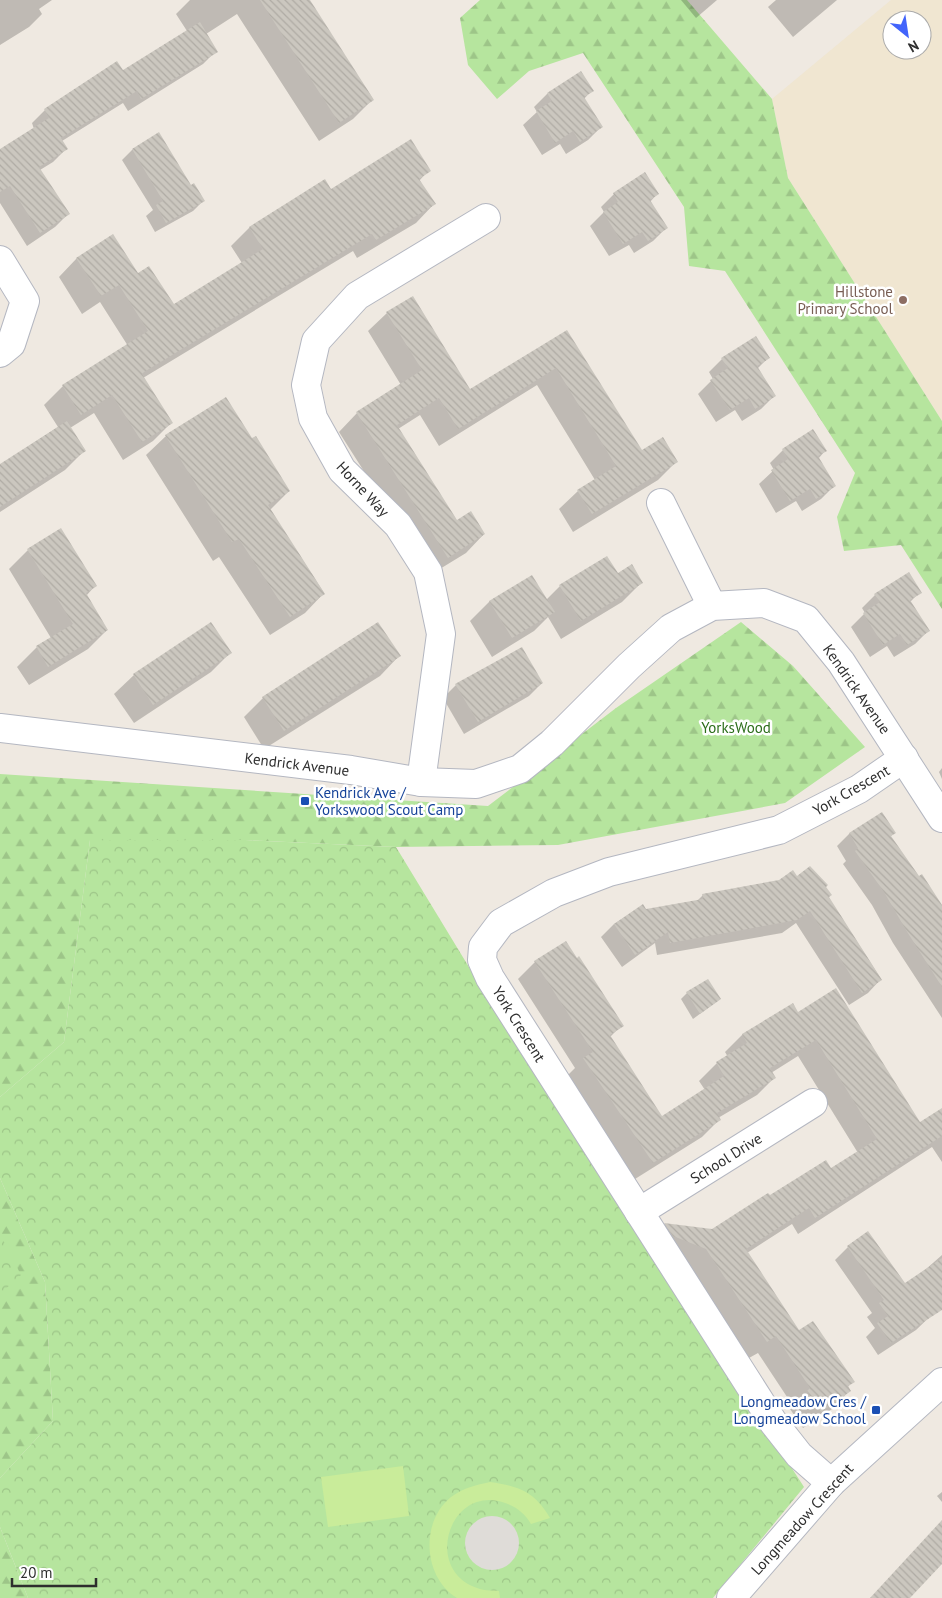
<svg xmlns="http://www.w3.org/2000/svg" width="942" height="1598" font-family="'PT Sans',sans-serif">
<defs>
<pattern id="forest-firs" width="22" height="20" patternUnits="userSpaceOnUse" patternTransform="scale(1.25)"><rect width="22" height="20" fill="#b6e59e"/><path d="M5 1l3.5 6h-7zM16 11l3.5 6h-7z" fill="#9dc588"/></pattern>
<pattern id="park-crowns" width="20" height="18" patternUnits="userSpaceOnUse" patternTransform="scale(1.25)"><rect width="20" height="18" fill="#b6e59e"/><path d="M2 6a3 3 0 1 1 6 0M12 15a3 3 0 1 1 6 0" fill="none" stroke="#9dc588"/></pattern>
<pattern id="building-back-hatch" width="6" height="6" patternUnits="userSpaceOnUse" patternTransform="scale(1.25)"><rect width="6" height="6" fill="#cbc7bf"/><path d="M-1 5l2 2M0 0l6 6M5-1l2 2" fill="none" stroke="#afaba4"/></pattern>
</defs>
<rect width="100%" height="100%" fill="#efe9e1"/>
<path fill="#f0e6d1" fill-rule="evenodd" d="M891,0H942V421L788,178L772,99ZM892,20H922V50H892Z"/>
<g fill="url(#forest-firs)">
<path d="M480,0H687L772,99L788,178L942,421V609L901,545L844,551L837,517L855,473L725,271L689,266L684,207L583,53L529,71L497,99L468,65L460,18Z"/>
<path d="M741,622L793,666L865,747L785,803L558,845L396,847L245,840H90L64,1042L0,1097V774L488,806L616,708Z"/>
<path d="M0,1178L45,1282L53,1421L0,1478Z"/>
<path d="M0,1527L28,1598H0Z"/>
</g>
<g fill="url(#park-crowns)">
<path d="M90,840H245L396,847L492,1005L804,1487L713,1598H28L0,1527V1478L53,1421L45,1282L0,1178V1097L64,1042Z"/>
<path d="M0,1234L21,1275L0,1294Z"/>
</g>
<g fill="#c9ec9a">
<path d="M403,1466L409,1516L328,1527L321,1477Z"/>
<path d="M490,1482C519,1486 535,1492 550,1518L531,1524C526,1515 518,1508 508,1504C450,1480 420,1572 480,1589C485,1591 493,1590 499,1591L500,1598H457C423,1577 420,1522 451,1497C463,1488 476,1485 490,1482Z"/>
</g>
<circle fill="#dfdcd8" cx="492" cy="1543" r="27"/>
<g fill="#0003">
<path d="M0,0H52L39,9L42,14L29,27L0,45Z"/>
<path d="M190,0H308L373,99L353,119L319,141L237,14L206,34L216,51L203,64L128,111L123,103L62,141L66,149L53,162L40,170L68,214L55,227L27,246L0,203V150L34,129L32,123L45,110L123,72L187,31L176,14Z"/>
<path d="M681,0H717L696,18Z"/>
<path d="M776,0H837L793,37L768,7Z"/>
<path d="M581,72L592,90L584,99L601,127L588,140L566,154L560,144L542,155L523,125L537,112L534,107L547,94Z"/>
<path d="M158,134L191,187L203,201L193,211L155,232L146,216L153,210L122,160L132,150Z"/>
<path d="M429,170L419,181L434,204L416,223L357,258L353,251L143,378L171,423L153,441L123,460L94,413L70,428L85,450L65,470L0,512V465L58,427L44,405L63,386L128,346L100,302L82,314L59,277L77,258L138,275L173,306L242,263L231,246L249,228L325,181L331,191Z"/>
<path d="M614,194H657L650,202L666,228L653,241L634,253L629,245L609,256L590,226L604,212L601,207Z"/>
<path d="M387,313L470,391L567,331L641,452L676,462L658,480L573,532L559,509L578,491L595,480L537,385L439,446L420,415L398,429L456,521L484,534L466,553L430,575L339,432L357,413L401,385L368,331Z"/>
<path d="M768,358L757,369L774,396L761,409L742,421L735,410L716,422L698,394L713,379L709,372L722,359Z"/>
<path d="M166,436L252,440L289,491L270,510L324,593L305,613L270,635L219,557L213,561L146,455Z"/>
<path d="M783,450L825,451L818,459L834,486L821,499L802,511L796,501L776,513L759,484L774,470L770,463Z"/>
<path d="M28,550L95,586L86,596L107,630L88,649L29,685L17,667L37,647L51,638L9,569Z"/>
<path d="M607,558L617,575L642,582L622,602L561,639L548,617L534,631L492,657L470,621L489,602L532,576L546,600L560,586Z"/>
<path d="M920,592L910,602L928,631L915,644L894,657L887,646L870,657L851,627L865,613L862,608L875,595Z"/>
<path d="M230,653L211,672L134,723L114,694L134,675Z"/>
<path d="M399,656L380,676L264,749L244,717L263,698Z"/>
<path d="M542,683L529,696L464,734L443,698L456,685Z"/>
<path d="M942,768V779L939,772Z"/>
<path d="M882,813L894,833L890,837L942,915V1018L893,943L872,905L843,864L846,861L837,846L849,834Z"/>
<path d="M797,878L824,887L828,897L881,979L868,993L849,1005L796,923L782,933L657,955L655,943L622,967L601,937L614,924L642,906L646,911L696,902L703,895Z"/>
<path d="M535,962L622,1025L610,1037L662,1118L705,1090L699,1081L717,1063L728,1057L725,1052L742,1035L792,1005L797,1013L919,1124L942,1110V1162L932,1147L798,1234L792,1224L747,1253L799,1332L853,1381L847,1388L849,1391L832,1409L803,1428L790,1409L793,1406L758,1353L749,1358L689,1266L648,1241L665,1224L712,1231L769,1197L831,1170L858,1153L798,1056L771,1073L774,1078L757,1095L718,1118L719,1120L702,1137L635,1179L567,1076L575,1068L518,979Z"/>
<path d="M687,993L720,999L693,1019L681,999Z"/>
<path d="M848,1247L904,1285L925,1270L942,1255V1305L916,1330L878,1355L866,1337L875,1328L867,1317L872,1313L835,1260Z"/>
<path d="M942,1492V1502L937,1496Z"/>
</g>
<g fill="url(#building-back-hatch)">
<path d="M260,0H310L374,100L339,123Z"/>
<path d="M200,22L218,52L141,99L137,91L61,138L68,149L39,167L70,214L40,233L10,186L0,192V149L49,118L44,109L117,61L123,70Z"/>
<path d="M581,71L594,91L584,97L603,127L580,142L573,131L555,143L536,111L552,101L547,93Z"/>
<path d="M159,132L191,185L194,183L205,201L166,223L156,205L163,201L132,149Z"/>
<path d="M411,139L431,171L419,179L436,204L376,240L372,234L144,372L142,374L173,423L142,442L112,395L81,415L62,385L148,331L119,285L101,296L76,258L113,234L138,273L149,266L174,304L263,249L249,227L325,179L331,189Z"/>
<path d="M645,172L659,194L650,200L668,228L648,241L642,232L623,244L603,212L618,202L613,193Z"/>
<path d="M413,296L470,389L567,330L642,450L663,437L678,462L592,514L577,490L616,466L556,368L458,429L439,398L397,425L457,520L471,511L485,534L448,558L356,412L422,370L386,312Z"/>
<path d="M756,336L770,358L757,366L776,396L755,409L749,398L730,410L710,380L728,368L721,358Z"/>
<path d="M226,397L252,438L256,436L290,491L268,505L325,594L290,617L239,539L232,542L165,435Z"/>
<path d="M67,421L86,451L0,507V464Z"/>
<path d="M813,429L827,451L818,456L836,486L816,499L810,489L790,501L771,470L788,459L782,449Z"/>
<path d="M61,528L97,586L86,593L108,630L48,667L36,646L73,624L27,549Z"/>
<path d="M607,556L618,573L632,564L643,583L581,621L559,585Z"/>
<path d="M909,572L922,593L910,600L930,631L907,645L900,634L883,645L863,613L880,602L874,594Z"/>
<path d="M532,575L555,612L512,638L489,601Z"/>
<path d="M211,622L232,653L153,705L133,674Z"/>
<path d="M378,622L401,656L284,731L262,697Z"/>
<path d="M522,647L543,683L478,722L455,684Z"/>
<path d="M882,812L896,833L891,836L919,876L922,874L942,905V987L906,930L884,892L855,851L858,848L849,833Z"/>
<path d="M810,866L828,885L826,887L832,895L829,897L882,980L862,993L810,911L797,920L670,943L668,932L635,955L614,924L643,904L646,909L703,899L702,894L779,880L793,870L797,876Z"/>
<path d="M566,941L577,958L579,956L624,1026L610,1035L662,1116L724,1076L716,1062L747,1043L742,1034L793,1003L798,1012L836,988L920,1122L942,1108V1136L815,1218L809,1208L746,1249L799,1330L813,1321L855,1382L848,1386L851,1391L821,1412L807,1391L810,1388L776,1336L767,1342L706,1249L673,1236L664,1223L712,1229L768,1193L770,1195L826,1160L831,1168L877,1139L816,1040L770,1068L776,1078L717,1113L721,1120L653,1163L583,1058L593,1052L534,961Z"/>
<path d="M708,979L721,999L700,1014L686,992Z"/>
<path d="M868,1231L905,1283L942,1258V1310L891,1343L877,1323L888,1316L879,1303L884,1300L847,1246Z"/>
<path d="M942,1520V1564L910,1598H870Z"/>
</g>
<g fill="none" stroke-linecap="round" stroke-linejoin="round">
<defs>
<g id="minor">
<path d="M0,260L25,301L11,344L0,353"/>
<path d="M661,503L712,606"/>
<path d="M0,728L351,770L421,782L476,784L520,769L552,743L629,666L671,628L712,606L764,603L806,619L841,662L942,818"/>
<path d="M421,782L441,634L428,572L398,525L342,470L313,418L306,385L316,341L357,296L486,218"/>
<path d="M639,1212L813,1103"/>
<path d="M831,1483L799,1455L773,1422L490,978L482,960L483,947L501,923L554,893L609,872L779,830L859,789L904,758"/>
<path d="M731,1598L831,1483L942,1382"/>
</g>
</defs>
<use href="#minor" stroke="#b4b7c1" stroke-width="30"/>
<use href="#minor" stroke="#fff" stroke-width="28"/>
</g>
<circle fill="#8d6e63" stroke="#fff" stroke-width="2" cx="903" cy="300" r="5"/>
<g fill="#1a4fb4" stroke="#fff" stroke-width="2">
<rect x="300" y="796" width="10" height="10" rx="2.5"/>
<rect x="871" y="1405" width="10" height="10" rx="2.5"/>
</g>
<g text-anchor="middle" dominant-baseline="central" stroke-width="5" stroke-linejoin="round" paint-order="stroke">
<g font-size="15" fill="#785e54" stroke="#fff" text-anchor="end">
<text x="893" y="291">Hillstone<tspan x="893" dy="17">Primary School</tspan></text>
</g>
<g font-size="15" fill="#2e2e2e" stroke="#fff">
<text transform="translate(363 489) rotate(47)">Horne Way</text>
<text transform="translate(857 689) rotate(55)">Kendrick Avenue</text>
<text transform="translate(297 764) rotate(7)">Kendrick Avenue</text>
<text transform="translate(851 790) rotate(-30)">York Crescent</text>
<text transform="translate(519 1024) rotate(58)">York Crescent</text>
<text transform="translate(726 1158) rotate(-32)">School Drive</text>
<text transform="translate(802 1519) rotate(-48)">Longmeadow Crescent</text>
</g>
<g font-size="15" fill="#2c6e1b" stroke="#fff">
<text x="736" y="727">YorksWood</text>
</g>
<g font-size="15" fill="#164399" stroke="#fff" text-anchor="start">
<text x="315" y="792">Kendrick Ave /<tspan x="315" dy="17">Yorkswood Scout Camp</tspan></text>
<text x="866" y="1401" text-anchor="end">Longmeadow Cres /<tspan x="866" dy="17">Longmeadow School</tspan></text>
</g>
</g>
<g transform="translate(907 35) rotate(150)"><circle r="24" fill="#ffffff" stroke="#ababab"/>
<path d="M0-4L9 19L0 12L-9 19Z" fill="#4264fb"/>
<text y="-8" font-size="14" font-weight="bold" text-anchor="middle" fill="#2e2e2e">N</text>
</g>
<path d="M12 1578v8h84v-8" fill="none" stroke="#2e2e2e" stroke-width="2.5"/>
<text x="20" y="1578" font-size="15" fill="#2e2e2e" stroke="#ffffff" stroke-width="4" paint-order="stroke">20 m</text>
</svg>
